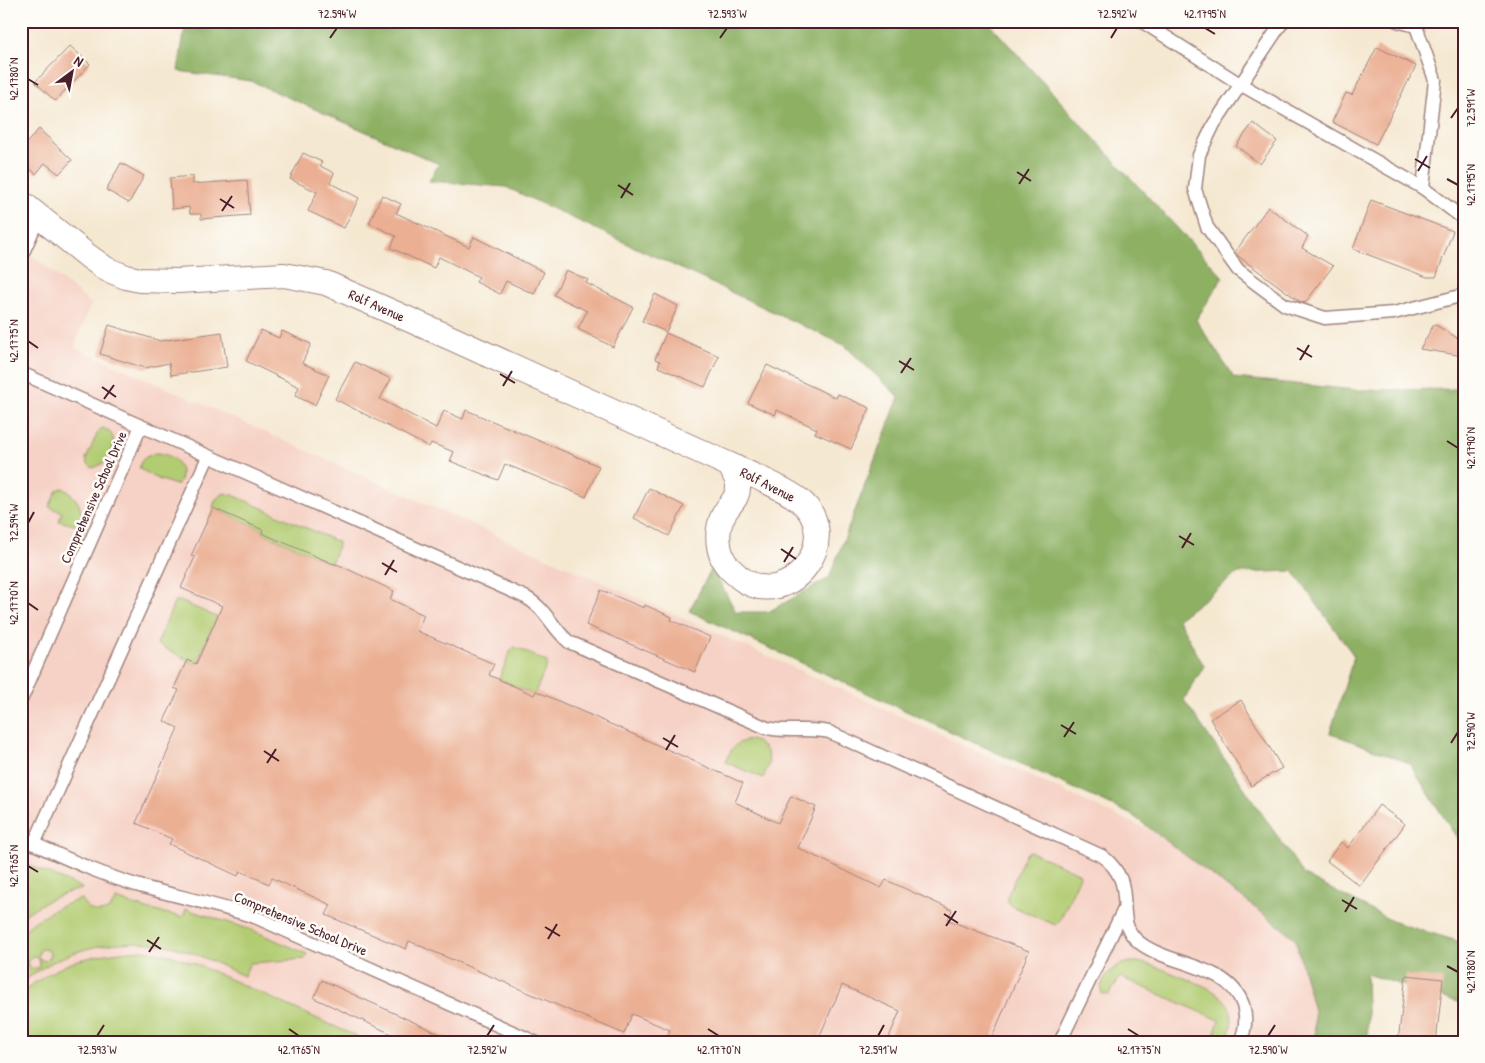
<svg xmlns="http://www.w3.org/2000/svg" width="1485" height="1063" font-family="'Patrick Hand',sans-serif">
<rect width="100%" height="100%" fill="#fdfcf7"/>
<filter id="ink" filterUnits="userSpaceOnUse"><feTurbulence type="fractalNoise" baseFrequency=".02" numOctaves="2"/><feDisplacementMap in="SourceGraphic" scale="10" xChannelSelector="R" yChannelSelector="G"/><feConvolveMatrix kernelMatrix="1 2 1 2 8 2 1 2 1" color-interpolation-filters="sRGB"/></filter>
<filter id="wash" filterUnits="userSpaceOnUse"><feTurbulence type="fractalNoise" baseFrequency=".0096" numOctaves="4" result="noise"/><feDisplacementMap in="SourceGraphic" scale="20" xChannelSelector="R" yChannelSelector="G"/><feGaussianBlur stdDeviation="1.12" result="paint"/><feColorMatrix in="noise" values="0 0 0 0 0 0 0 0 0 0 0 0 0 0 0 0 0 1.4 0 .05"/><feComposite in="paint" operator="in"/></filter>
<g filter="url(#wash)">
<rect width="100%" height="100%" fill="#f5e8d1"/>
<path fill="#f6d1c5" d="M21,247L91,303L74,347L799,670L1117,816L1374,927L1320,1042H21Z"/>
<g fill="#b2cc72" stroke="#7e764e" fill-rule="evenodd">
<path d="M102,428C123,433 113,464 92,468L87,463L86,459L98,432Z"/>
<path d="M156,453C172,453 188,467 178,484L176,485L158,479L140,469C138,460 148,455 156,453Z"/>
<path d="M63,488C75,494 88,513 78,526L59,521L62,512L49,507L57,490Z"/>
<path d="M224,493L233,495L338,542V546L331,563L263,533V530L213,508L215,500Z"/>
<path d="M175,601H180L217,617L196,664L157,644Z"/>
<path d="M515,647L547,662V665L534,695L499,679L511,650Z"/>
<path d="M750,740L757,742L767,751L769,764L763,778L725,762C731,750 735,741 750,740Z"/>
<path d="M1029,851L1079,873L1080,876L1060,920L1055,925L1010,905L1007,902V897L1025,855Z"/>
<path d="M21,862L82,888V889C59,894 39,903 21,918Z"/>
<path d="M81,899C88,910 96,916 109,909L116,899L150,910L183,917L186,909L252,930L307,954L305,959L250,963L244,976C219,965 192,950 165,945C116,936 58,950 21,984V978L27,977L29,970L26,964H21V933C39,916 58,906 81,899ZM43,949L47,950L50,953L49,957L45,961L40,959L38,956L40,950ZM35,956L39,959L40,965L38,968L32,969L27,963L31,957Z"/>
<path d="M143,950L170,955L196,964L369,1042H21V994C58,961 95,953 143,950Z"/>
<path d="M1138,962C1153,965 1167,971 1182,977C1212,988 1247,1002 1225,1042H1214L1213,1039L1219,1020L1120,977L1109,995L1102,994C1097,981 1113,966 1125,963C1129,962 1134,962 1138,962Z"/>
</g>
<path fill="#8db064" stroke="#6c6848" d="M186,21H987L1123,170L1223,277L1196,320L1234,378L1356,390L1464,389V463L1458,508L1464,530V849L1409,763L1330,733L1354,656L1293,571L1238,573L1178,619L1204,666L1184,700L1304,875L1394,922L1464,943V1004L1366,974L1368,1042H1315L1314,1011L1295,938L1132,815L689,611L712,568L736,612H768L829,578L899,397L844,345L506,187L429,181L439,164L251,81L178,71Z"/>
<g id="blocks">
<g fill="#ebaf93">
<path d="M70,46L90,64L55,101L35,82Z"/>
<path d="M1377,47L1416,66L1376,144L1332,122L1346,93L1352,95Z"/>
<path d="M1253,123L1277,141L1260,164L1236,146Z"/>
<path d="M39,129L72,160L59,174L45,163L36,174L21,161V149Z"/>
<path d="M303,153L322,162L320,166L334,173L330,183L359,198L344,228L308,211L317,192L290,179Z"/>
<path d="M121,163L144,176L129,203L106,190Z"/>
<path d="M193,176V184L247,180L250,215L201,219V214H190L189,207L172,209L170,178Z"/>
<path d="M382,195L401,204L396,213L469,247L474,237L544,272L534,294L506,281L500,294L476,282L479,277L439,257L434,268L391,248L396,236L369,223Z"/>
<path d="M1371,200L1453,231L1436,277H1427L1353,249Z"/>
<path d="M1268,207L1308,236L1302,248L1333,266L1305,303L1299,301L1238,256L1235,252Z"/>
<path d="M566,270L588,280L586,283L633,307L613,347L578,329L587,311L554,295Z"/>
<path d="M655,294L678,306L666,332L642,321Z"/>
<path d="M1434,324L1464,342V356L1420,349Z"/>
<path d="M109,325L160,341L222,332L227,367L171,375L169,363L145,368L100,354Z"/>
<path d="M261,330L279,338L282,331L311,344L302,363L329,375L315,405L295,396L299,387L246,361Z"/>
<path d="M666,333L719,356L705,387L658,367L660,361L655,359Z"/>
<path d="M355,362L391,379L380,399L436,428L444,411L463,419L466,410L599,466L586,497L505,464L498,480L450,461L454,452L431,443L429,447L335,399Z"/>
<path d="M767,365L836,398L838,394L870,408L851,449L815,433L817,429L777,410L775,415L748,403Z"/>
<path d="M649,488L684,506L669,536L634,518Z"/>
<path d="M213,508L263,530L262,533L331,563L339,565L394,591L390,599L424,615L417,631L494,664L489,675L534,695L536,691L743,783L735,802L778,823L791,796L816,807L798,848L881,888L886,880L952,910L948,920L1029,951L990,1042H887L900,1011L842,985L817,1042H664L670,1030L632,1014L624,1034L409,941L406,949L326,915L331,905L272,878L269,884L240,871L238,876L169,844L172,839L136,823L178,728L164,721L179,690L174,688L187,660L196,664L222,606L181,588L195,557L191,556Z"/>
<path d="M601,590L644,608L645,605L672,617L671,620L710,637L695,672L586,625Z"/>
<path d="M1241,700L1282,768L1251,786L1210,719Z"/>
<path d="M1379,805L1405,824L1360,886L1327,861L1341,842L1348,848Z"/>
<path d="M1406,975L1443,979L1436,1042H1398Z"/>
<path d="M322,980L457,1042H409L314,998Z"/>
</g>
</g>
</g>
<g filter="url(#ink)">
<use href="#blocks" fill-opacity="0" stroke="#a0847e" stroke-width="1"/>
<g fill="none" stroke-linecap="round" stroke-linejoin="round">
<defs>
<g id="lane">
<path d="M1141,21L1240,84L1423,188"/>
<path d="M1283,21L1214,124L1199,155L1195,189L1207,227L1238,270L1285,305L1325,318L1394,313L1464,295"/>
<path d="M1397,21L1416,26L1435,80L1423,188L1464,219"/>
<path d="M21,257L39,217"/>
<path d="M21,373L141,426L21,700"/>
<path d="M141,426L525,597C545,607 552,628 569,642L767,728C788,733 808,727 829,732L1102,856C1110,862 1117,870 1121,880C1129,903 1117,925 1140,943C1170,966 1229,964 1243,1005C1247,1018 1246,1029 1240,1042"/>
<path d="M21,838C61,856 101,875 143,887C180,897 218,905 255,917L535,1042"/>
<path d="M34,844L208,457"/>
<path d="M1060,1042L1124,909"/>
</g>
<g id="street">
<path d="M21,202L88,256L106,269L126,277L140,280L178,281L284,275L326,283L451,338L730,465"/>
<path d="M730,465C751,475 779,485 798,499C848,537 788,616 739,577C732,571 725,565 722,557C716,541 717,523 727,509C732,502 739,496 738,486C738,479 732,471 730,465Z"/>
</g>
</defs>
<use href="#lane" stroke="#a0847e" stroke-width="15"/>
<use href="#street" stroke="#a0847e" stroke-width="26"/>
<use href="#lane" stroke="#fff" stroke-width="12"/>
<use href="#street" stroke="#fff" stroke-width="24"/>
</g>
</g>
<path fill="none" stroke="#4a1f2b" stroke-width="2" d="M1205,28L1215,34M330,38L337,28M720,38L727,28M1111,38L1117,28M28,79L38,85M1451,118L1458,108M1415,159L1430,168M1418,171L1427,156M1017,172L1031,181M1447,179L1458,185M1019,184L1029,169M618,185L633,195M621,198L630,183M220,199L234,208M222,211L232,196M28,341L38,348M1297,348L1312,357M1300,360L1309,345M899,361L914,370M901,373L911,358M500,374L515,383M503,386L512,371M102,387L116,397M104,399L114,385M1447,441L1458,448M28,523L34,512M1179,536L1194,545M1182,548L1191,533M781,549L796,559M784,562L793,547M382,563L397,572M385,575L394,560M28,603L38,610M1061,725L1076,734M1064,737L1074,722M663,738L678,747M1451,743L1458,732M666,750L675,735M264,751L279,761M267,763L276,749M28,866L38,872M1342,900L1357,909M1345,912L1354,897M944,914L958,923M946,926L956,911M545,927L560,936M548,939L557,924M147,940L161,949M149,952L159,937M1447,966L1458,972M289,1029L299,1036M708,1029L719,1036M1128,1029L1139,1036M97,1036L104,1025M487,1036L494,1025M878,1036L884,1025M1268,1036L1275,1025"/>
<g text-anchor="middle" dominant-baseline="central" stroke-width="5" stroke-linejoin="round" paint-order="stroke">
<g font-size="14" fill="#4a1f2b" stroke="#fdfcf7">
<text transform="translate(377 305) rotate(24)">Rolf Avenue</text>
<text transform="translate(768 484) rotate(27)">Rolf Avenue</text>
<text transform="translate(93 497) rotate(-66)">Comprehensive School Drive</text>
<text transform="translate(301 923) rotate(23)">Comprehensive School Drive</text>
</g>
</g>
<rect width="1485" height="1063" fill="none" stroke="#fdfcf7" stroke-width="55"/>
<g transform="translate(72 72) rotate(32)" stroke="#fdfcf7" stroke-width="4" paint-order="stroke">
<path d="M0-4L9 19L0 12L-9 19Z" fill="#4a1f2b"/>
<text y="-8" font-size="14" font-weight="bold" text-anchor="middle" fill="#4a1f2b">N</text>
</g>
<rect x="28" y="28" width="1430" height="1008" fill="none" stroke="#4a1f2b" stroke-width="2"/>
<g font-size="12" text-anchor="middle" fill="#4a1f2b">
<text x="337" y="18">72.594°W</text>
<text x="727" y="18">72.593°W</text>
<text x="1117" y="18">72.592°W</text>
<text x="1205" y="18">42.1795°N</text>
<text transform="translate(14 79) rotate(-90)" y="4">42.1780°N</text>
<text transform="translate(1471 108) rotate(-90)" y="4">72.591°W</text>
<text transform="translate(1471 185) rotate(-90)" y="4">42.1795°N</text>
<text transform="translate(14 341) rotate(-90)" y="4">42.1775°N</text>
<text transform="translate(1471 448) rotate(-90)" y="4">42.1790°N</text>
<text transform="translate(14 523) rotate(-90)" y="4">72.594°W</text>
<text transform="translate(14 603) rotate(-90)" y="4">42.1770°N</text>
<text transform="translate(1471 732) rotate(-90)" y="4">72.590°W</text>
<text transform="translate(14 866) rotate(-90)" y="4">42.1765°N</text>
<text transform="translate(1471 972) rotate(-90)" y="4">42.1780°N</text>
<text x="97" y="1054">72.593°W</text>
<text x="299" y="1054">42.1765°N</text>
<text x="487" y="1054">72.592°W</text>
<text x="719" y="1054">42.1770°N</text>
<text x="878" y="1054">72.591°W</text>
<text x="1139" y="1054">42.1775°N</text>
<text x="1268" y="1054">72.590°W</text>
</g>
</svg>
